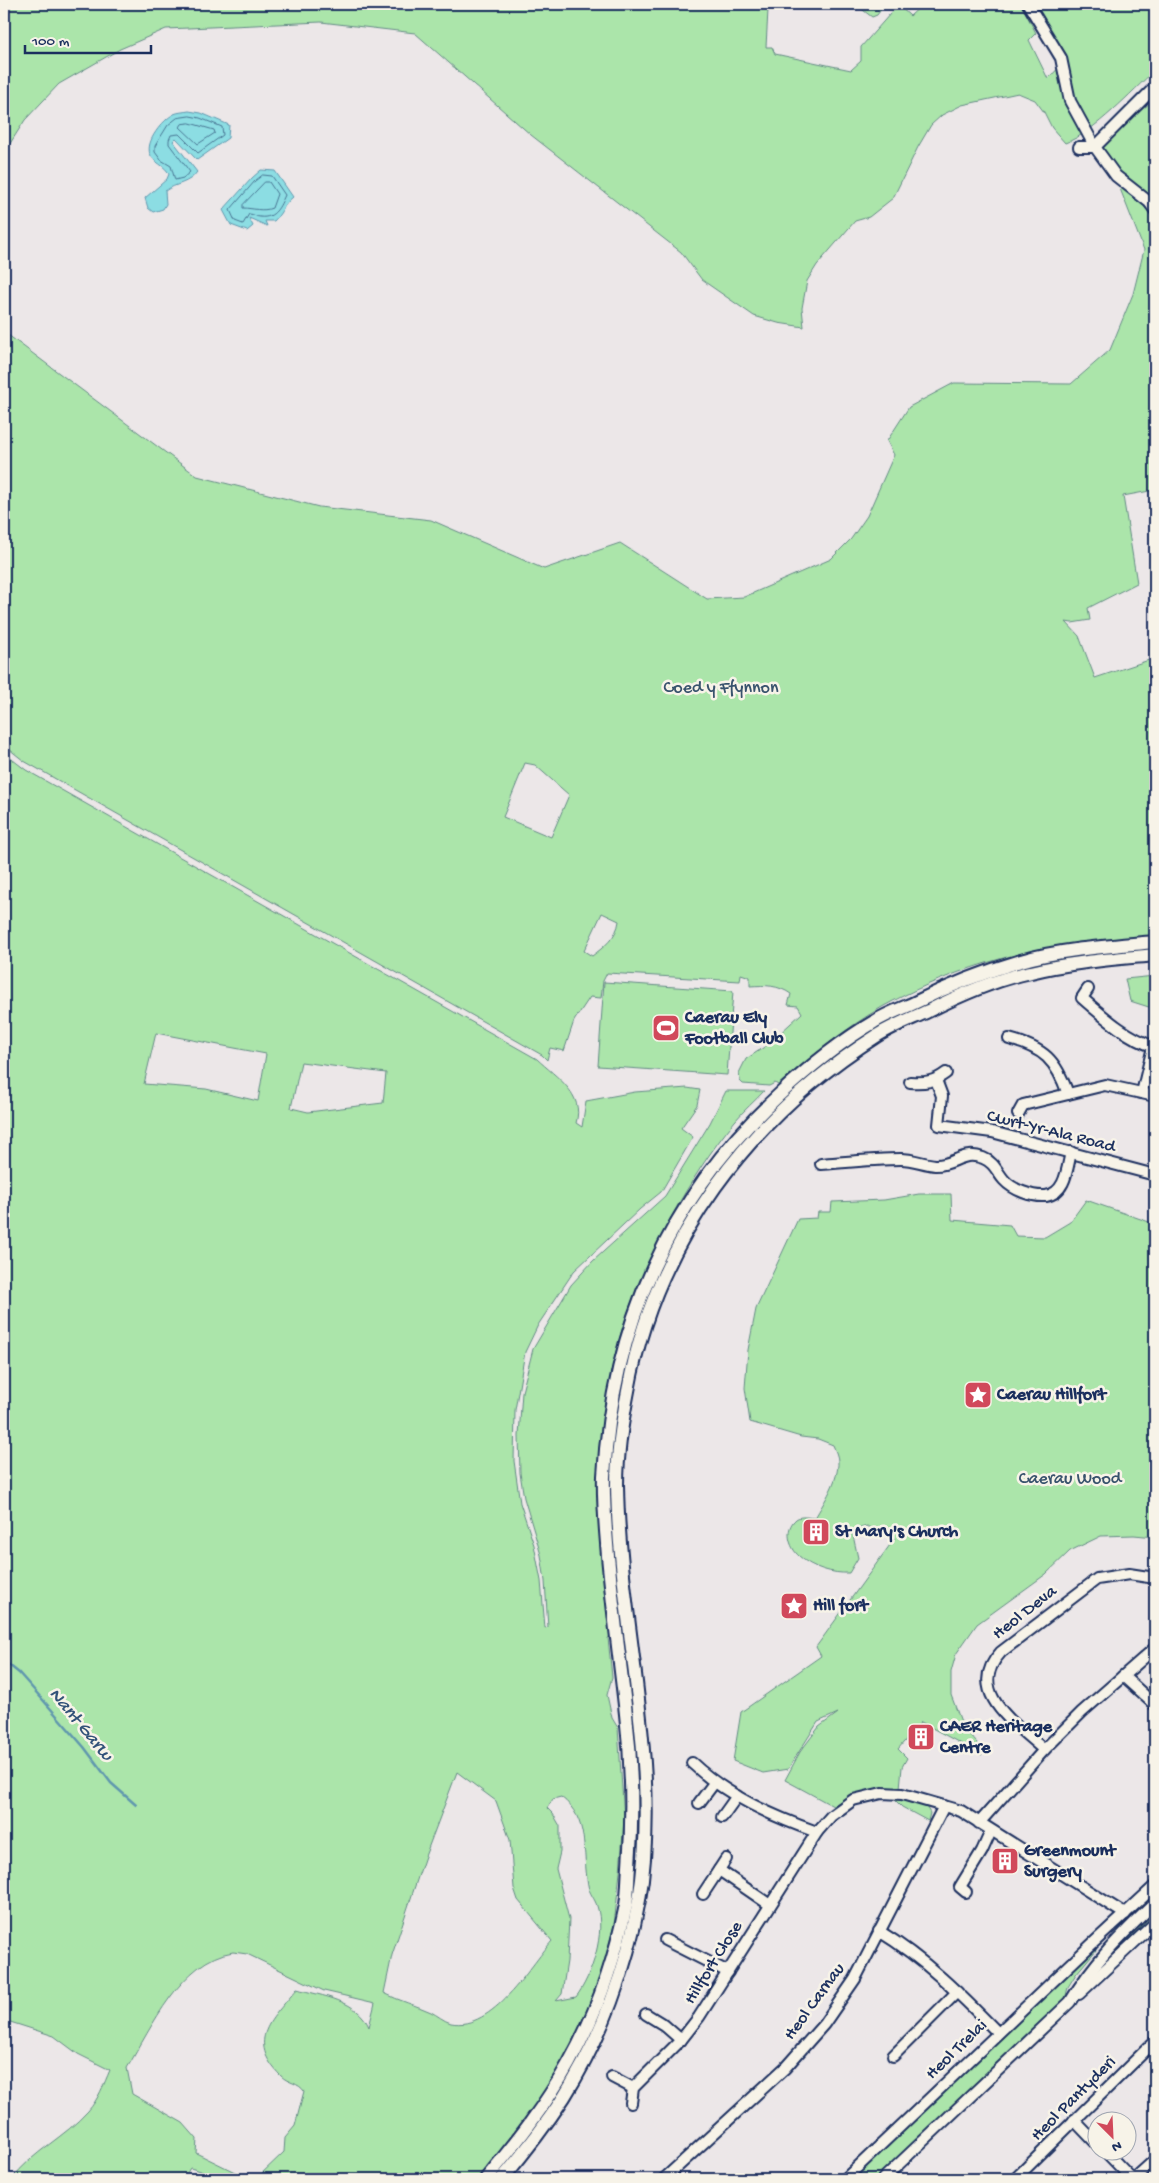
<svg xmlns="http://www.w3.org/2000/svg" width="1159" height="2183" font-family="'Gochi Hand',sans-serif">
<rect width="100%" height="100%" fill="#ece7e8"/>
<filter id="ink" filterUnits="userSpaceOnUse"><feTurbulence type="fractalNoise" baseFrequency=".02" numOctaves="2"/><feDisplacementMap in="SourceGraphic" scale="10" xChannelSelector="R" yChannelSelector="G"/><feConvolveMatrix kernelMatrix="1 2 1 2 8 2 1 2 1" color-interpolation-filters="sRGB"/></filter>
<g filter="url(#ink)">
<g fill="#abe5aa" stroke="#638a84" fill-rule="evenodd">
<path d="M4,4H773L768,10L766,47H772L775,54L851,70L861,61V47L898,5L910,16L923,4H1021L1036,33L1029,40L1048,79L1066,60L1031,4H1155V70C1132,91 1094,133 1065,143L1052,128L1044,112L1035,100L1018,93L962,105L942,115L931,125L918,147L893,198L869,217L855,221L817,265L807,281L802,308L804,327L778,323L754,316L702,280L681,252L531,135L415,33L321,22L166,29L120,49L59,84L25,120L4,153Z"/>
<path d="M855,4H885L877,15L872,17Z"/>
<path d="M1155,99V210L1127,186L1102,147L1116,131Z"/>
<path d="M1119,186L1141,203L1155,219V490L1123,496L1137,583L1088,608L1090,620L1072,623L1066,622L1079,636L1095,678L1155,658V936C1128,938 1099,940 1072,944C1006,953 940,975 882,1007C844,1029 811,1057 778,1085L775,1083L769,1086L743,1084L740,1081L739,1073L746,1059L766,1046L802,1013L798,1006L788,1005L791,994C778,985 766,985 750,986V977L741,974L740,981L607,973L603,981L601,998L590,997L574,1021L564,1051L550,1048L547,1060L542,1055L24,761L4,745V332L197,476L319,507L431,520L544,569L620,543L707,599L744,597L831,559L851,539L867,516L894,455L887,441L909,407L954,383L1071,384L1110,350L1133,294L1144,250ZM525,763L535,765L569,795L551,837L503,817ZM602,913L619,921C617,937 604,947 592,956L584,951Z"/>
<path d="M4,753L26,770L537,1059C556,1077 585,1094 576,1123L582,1127L586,1101L635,1092L687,1088L700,1090L697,1105L681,1128L693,1137L661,1192L640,1209L574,1271L538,1325L525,1352L515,1410L514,1461L520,1503L534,1545L541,1581L545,1628L548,1627L545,1581L541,1555L524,1498L520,1473L519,1436L522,1392L533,1349L571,1285L593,1261L665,1196L710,1123L726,1091H764C755,1101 744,1110 735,1121C689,1176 642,1264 621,1333C607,1380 601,1430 598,1478C596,1531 605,1584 612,1636L608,1638L612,1677L607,1695L612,1718L618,1728L624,1819L620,1872L614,1925L597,1988L573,2044L529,2117L478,2179H209L201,2171L190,2168L183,2179H12C32,2152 65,2137 88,2111C98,2100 104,2084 110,2070L78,2054L54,2036L4,2020ZM156,1033L266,1054L258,1101L206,1089L144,1084ZM301,1062L386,1073L383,1103L308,1112L291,1108ZM457,1772L496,1801L510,1840L514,1888L518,1900L552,1941C529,1967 493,2031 451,2023C444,2021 437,2015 431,2012C416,2005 399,2001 384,1993L392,1955L424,1859ZM561,1797C590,1819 582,1853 588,1885C589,1893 595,1899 597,1906C606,1932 592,1976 576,1997L556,2001L562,1994L567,1961L569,1919L556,1869L560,1852V1826L553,1814L547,1808L553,1799ZM233,1952L247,1954L324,1991L375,2003L369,2027C358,2000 322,1996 297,1989C272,2019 245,2040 281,2076C288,2083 299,2083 304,2091L295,2126L285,2138L284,2152L258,2177L241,2175L196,2153L197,2139L183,2123L132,2094L127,2068C152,2027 181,1960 233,1952Z"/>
<path d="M1155,976V1009L1130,1001L1125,979Z"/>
<path d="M604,982L733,991L727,1075L598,1066Z"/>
<path d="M919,1194H951L952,1220L1010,1225L1016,1236L1045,1237L1070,1222L1086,1200L1155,1224V1537L1134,1535L1101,1536L1070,1551L1046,1574L977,1624L956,1654L951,1672V1695L963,1727L983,1750L982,1755L921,1722L898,1749L907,1758L902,1767L900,1788C874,1786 855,1792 833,1806L785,1780L800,1752L819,1727L838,1713L818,1722L788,1769L763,1773L733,1761L741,1712L821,1656L816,1647L895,1538L867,1526L852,1531L858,1558L849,1573C833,1574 812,1568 799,1556C789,1547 784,1529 796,1519C801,1515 810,1518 815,1518C824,1502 839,1480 838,1461C838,1456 835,1450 833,1445L818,1439L801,1437L750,1422L745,1388L748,1350L756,1309L798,1219L817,1218L818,1212H831L832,1202L884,1200Z"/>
<path d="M894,1799L925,1805L930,1813L928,1821L902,1807Z"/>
<path d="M1155,1913V1918L1126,1942V1940Z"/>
<path d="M1095,1947L1097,1949L1076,1974L1068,1987L1065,2000L877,2179H850Z"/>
</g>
<g fill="#8cdde3" stroke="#5f97ae">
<path d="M189,111L201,113L229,125L228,138L197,160L176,138L173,141L197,172C189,184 176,183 165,191L166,204L163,209L153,212L148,208L145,198L167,179L169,174C165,165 154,163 150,154C145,141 163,120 174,114C178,112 184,112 189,111Z"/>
<path d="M261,170L275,171L293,197C284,204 282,213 274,221H265L267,226L249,218L253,226L247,231L231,225L223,210L252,178Z"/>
</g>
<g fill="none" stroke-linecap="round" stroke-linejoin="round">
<g stroke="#487593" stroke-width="1">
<path d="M190,116L200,118L222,127L223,135L198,153L179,134L171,135L169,140V144L190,172L183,178L175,180L171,166L161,160L155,152V146L168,125L177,118Z"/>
<path d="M190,123L214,130L215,133L198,144L180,127L182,124Z"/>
<path d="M263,175L272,176L285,195C280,206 275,219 260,217C256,217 254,214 249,214L243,224L235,221L230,210L255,181Z"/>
<path d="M265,182H269L277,194L272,208C263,212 252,208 243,208V205Z"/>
</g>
<path stroke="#5f97ae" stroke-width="2.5" d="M4,1661L19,1673L43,1700L84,1747L111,1783L136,1805"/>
<defs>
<g id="minor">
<path d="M1028,4L1061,58L1070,101L1095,147L1116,176L1149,202L1155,210"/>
<path d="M1079,147H1095L1155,87"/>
<path d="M1088,989L1082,998C1104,1017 1127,1038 1155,1047"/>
<path d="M1009,1039C1044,1048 1056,1060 1068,1094"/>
<path d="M936,1080L942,1096L939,1125L992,1132L1155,1175"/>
<path d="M910,1082C925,1083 934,1082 946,1073"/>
<path d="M1142,1093L1153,1047"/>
<path d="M1018,1114L1023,1105L1105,1085L1155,1096"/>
<path d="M821,1164C847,1162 875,1159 901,1159C913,1159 924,1164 935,1165C954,1166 962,1150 983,1158C994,1162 997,1172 1004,1180C1013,1190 1032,1197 1046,1196C1066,1193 1067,1168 1071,1152"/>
<path d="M1123,1676L1155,1705"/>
<path d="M1044,1750C1016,1724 964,1692 1001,1652L1097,1579L1129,1574L1155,1578"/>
<path d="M692,1763C727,1796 772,1816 817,1832L831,1816L853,1800L882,1793L902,1794L961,1811L1125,1914"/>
<path d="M699,1803L714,1783"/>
<path d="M722,1817L737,1796"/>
<path d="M979,1823L1044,1750L1082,1712L1155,1648"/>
<path d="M719,1870L770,1905"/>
<path d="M966,1892L960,1887L982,1851L991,1831"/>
<path d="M703,1894L726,1859"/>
<path d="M879,1931C925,1959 961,1995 998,2033"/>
<path d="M665,1940L728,1972"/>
<path d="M1079,1994L1155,1923"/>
<path d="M646,2014L664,2025L681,2040"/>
<path d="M893,2056L957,1992"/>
<path d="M612,2077L633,2088"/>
<path d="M631,2103L633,2088L681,2040L699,2017L817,1832"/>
<path d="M1074,2120L1096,2143"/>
<path d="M1104,2150L1132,2179"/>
<path d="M664,2179L785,2068L824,2024L855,1979L944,1806"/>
<path d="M845,2179L1091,1945L1155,1886"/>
<path d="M883,2179L1070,2002C1092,1964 1123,1933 1155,1903"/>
<path d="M1015,2179L1155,2041"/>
<path d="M1134,2179L1155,2160"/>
</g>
<g id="major">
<path d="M486,2179C516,2143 546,2105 569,2063C596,2015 615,1959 626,1905C628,1893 628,1879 629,1866C633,1815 632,1765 626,1714C620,1661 613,1609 608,1556C606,1530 603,1502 604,1476C612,1327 669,1197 779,1095C808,1068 840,1042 874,1022C885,1015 898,1010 910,1005C946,987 983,972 1021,961C1061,949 1114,946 1155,942"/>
<path d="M502,2179C524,2153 545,2126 564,2097C601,2038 627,1969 639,1900C662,1764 619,1622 617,1485C617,1453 622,1421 628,1391C655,1240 750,1116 878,1035C894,1025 911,1019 928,1011C960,995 996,979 1031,972C1071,962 1114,959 1155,955"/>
</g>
</defs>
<use href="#minor" stroke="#1b2f5e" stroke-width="14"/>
<use href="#major" stroke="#1b2f5e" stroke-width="16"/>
<use href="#minor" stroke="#f7f3e8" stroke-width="10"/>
<use href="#major" stroke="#f7f3e8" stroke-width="12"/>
</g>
</g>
<defs>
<symbol id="stadium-square" viewBox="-11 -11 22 22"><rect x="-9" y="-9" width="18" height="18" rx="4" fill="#d1495b" stroke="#f7f3e8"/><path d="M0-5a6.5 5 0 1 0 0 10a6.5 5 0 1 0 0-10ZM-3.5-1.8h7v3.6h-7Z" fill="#fff"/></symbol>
<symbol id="sight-square" viewBox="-11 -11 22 22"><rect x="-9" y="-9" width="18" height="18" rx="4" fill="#d1495b" stroke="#f7f3e8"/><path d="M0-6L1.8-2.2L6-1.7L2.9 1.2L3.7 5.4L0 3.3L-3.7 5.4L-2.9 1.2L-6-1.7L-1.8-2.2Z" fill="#fff"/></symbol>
<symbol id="building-square" viewBox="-11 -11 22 22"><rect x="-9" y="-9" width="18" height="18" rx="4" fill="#d1495b" stroke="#f7f3e8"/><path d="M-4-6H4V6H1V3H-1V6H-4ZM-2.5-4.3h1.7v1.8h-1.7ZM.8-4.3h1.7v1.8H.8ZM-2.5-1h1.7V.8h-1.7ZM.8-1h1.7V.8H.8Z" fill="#fff"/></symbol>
</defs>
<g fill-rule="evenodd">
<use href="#stadium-square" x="650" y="1012" width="32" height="32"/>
<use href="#sight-square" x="962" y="1379" width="32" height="32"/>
<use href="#building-square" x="800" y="1516" width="32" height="32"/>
<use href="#sight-square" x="778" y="1590" width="32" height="32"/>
<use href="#building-square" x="905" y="1721" width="32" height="32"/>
<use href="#building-square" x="989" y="1845" width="32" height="32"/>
</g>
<g text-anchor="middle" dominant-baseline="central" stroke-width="5" stroke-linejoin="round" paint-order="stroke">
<g font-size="18" fill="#38536d" stroke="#f7f3e8">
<text x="721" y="688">Coed y Ffynnon</text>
<text x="1070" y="1479">Caerau Wood</text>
</g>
<g font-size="18" font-weight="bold" fill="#1b2f5e" stroke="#f7f3e8" text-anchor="start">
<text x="685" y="1018">Caerau Ely<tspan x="685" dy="21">Football Club</tspan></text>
<text x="997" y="1395">Caerau Hillfort</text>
<text x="835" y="1532">St Mary's Church</text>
<text x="813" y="1606">Hill fort</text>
<text x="940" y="1727">CAER Heritage<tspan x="940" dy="21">Centre</tspan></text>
<text x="1024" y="1851">Greenmount<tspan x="1024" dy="21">Surgery</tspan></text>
</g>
<g font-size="18" fill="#1b2f5e" stroke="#f7f3e8">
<text transform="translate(1051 1132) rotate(14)">Cwrt-Yr-Ala Road</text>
<text transform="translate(1025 1613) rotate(-38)">Heol Deva</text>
<text transform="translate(714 1963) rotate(-58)">Hillfort Close</text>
<text transform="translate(815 2002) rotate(-54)">Heol Carnau</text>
<text transform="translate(957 2050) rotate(-44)">Heol Trelai</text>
<text transform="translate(1074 2099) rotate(-45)">Heol Pantyderi</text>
</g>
<g font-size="19" font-style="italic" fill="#325279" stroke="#f7f3e8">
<text transform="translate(80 1725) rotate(50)">Nant Garw</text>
</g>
</g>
<rect width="1159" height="2183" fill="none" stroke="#f7f3e8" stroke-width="20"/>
<rect x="10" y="10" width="1139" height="2163" fill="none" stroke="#1b2f5e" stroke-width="2" filter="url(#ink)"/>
<g transform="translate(1112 2136) rotate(156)"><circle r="24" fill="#f7f3e8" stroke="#9fa5b1"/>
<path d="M0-4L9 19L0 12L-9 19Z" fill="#d1495b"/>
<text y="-8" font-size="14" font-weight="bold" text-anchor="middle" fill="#1b2f5e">N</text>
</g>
<path d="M25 45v8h126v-8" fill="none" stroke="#1b2f5e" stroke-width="2.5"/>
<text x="32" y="45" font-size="15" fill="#1b2f5e" stroke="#f7f3e8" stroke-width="4" paint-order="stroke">100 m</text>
</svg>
